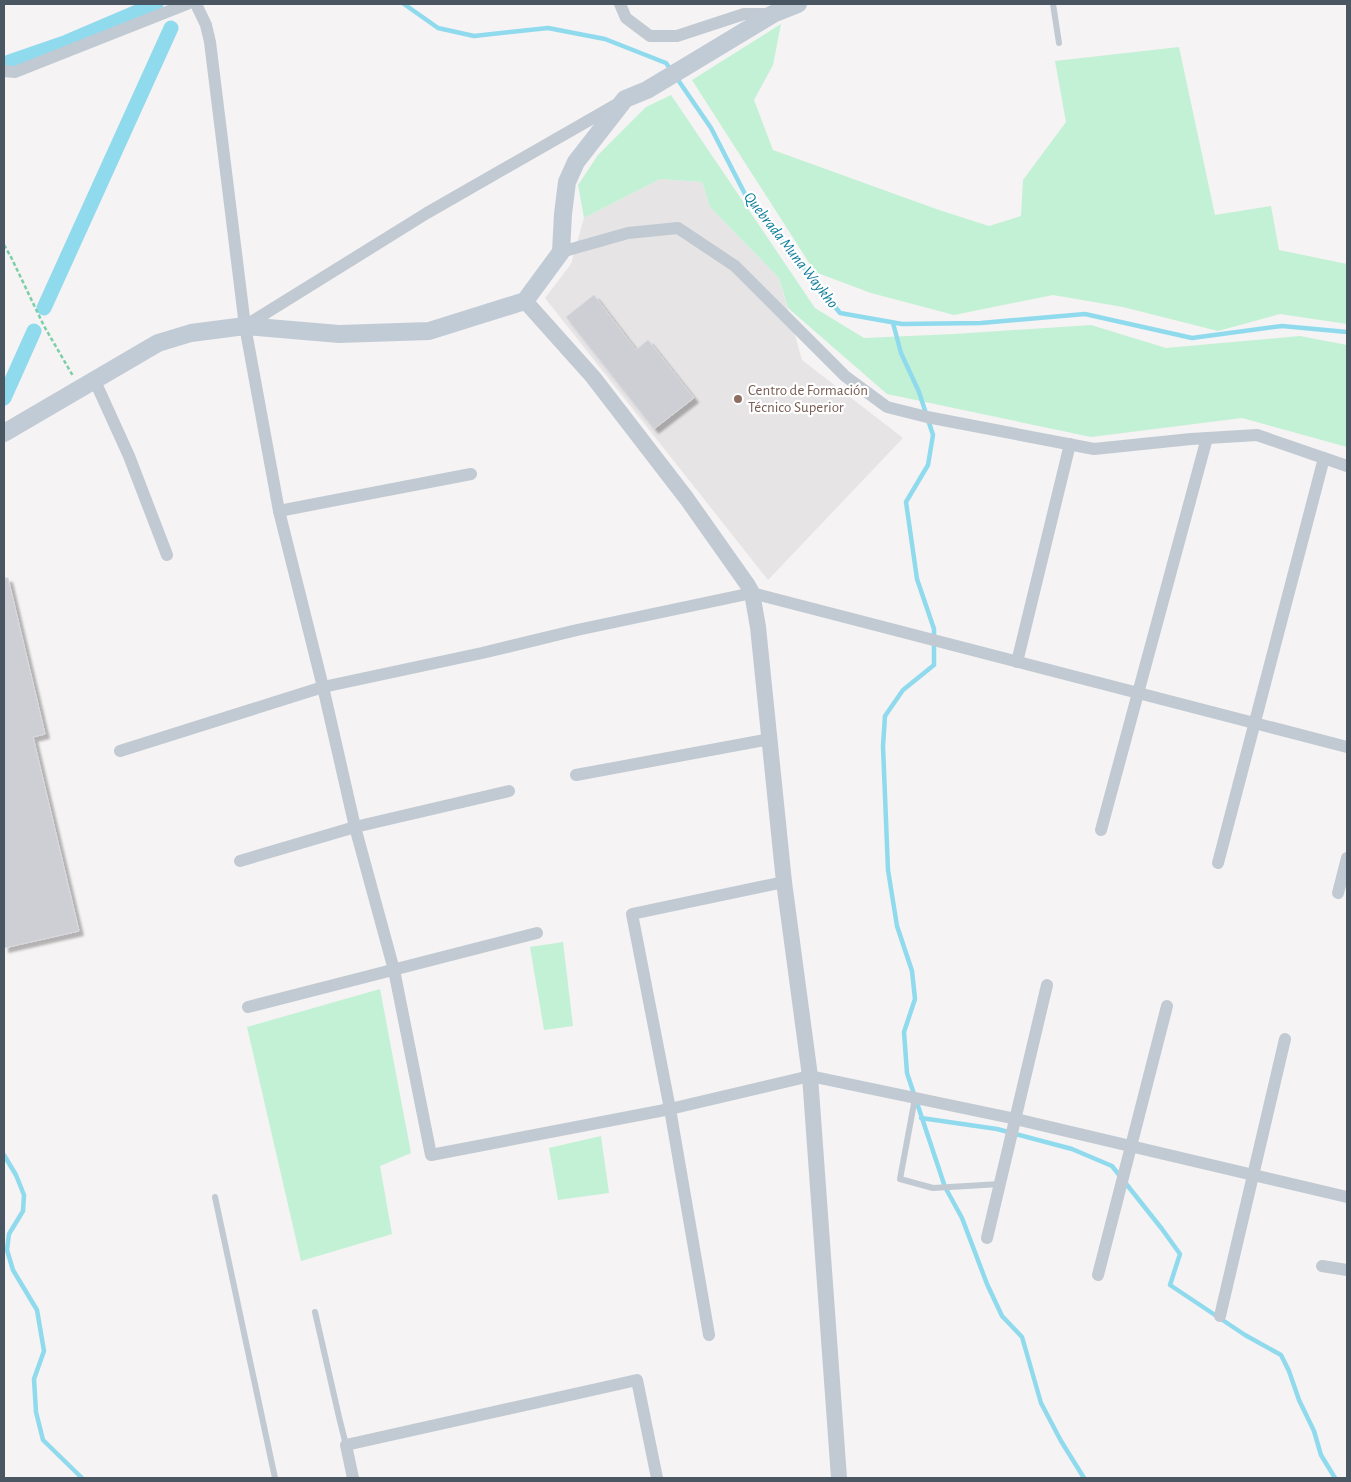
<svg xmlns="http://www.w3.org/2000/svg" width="1351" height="1482" font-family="'Alegreya Sans',sans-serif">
<defs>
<filter id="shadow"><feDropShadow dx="4.5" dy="4.5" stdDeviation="1" flood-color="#0004"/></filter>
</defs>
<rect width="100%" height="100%" fill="#f5f3f3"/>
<path fill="#e6e4e5" d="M660,179L702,182L710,207L779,278L802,360L903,438L768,580L545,298L571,264L584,218Z"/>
<g fill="#c3f1d5">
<path d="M781,24L773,65L754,100L773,150L939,210L989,226L1021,216L1023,180L1066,122L1055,61L1179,47L1215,215L1271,206L1279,250L1347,264V324L1280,314L1218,331L1123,307L1053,295L954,315L871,293L815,272L692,80Z"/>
<path d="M671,95L815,308L864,338L954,334L1091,325L1166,348L1300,336L1347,345V447L1242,418L1091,437L887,394L788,308L779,278L710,207L702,182L660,179L584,218L578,185L598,155L646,107Z"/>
<path d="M563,942L573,1026L544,1030L530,947Z"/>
<path d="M380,989L411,1153L380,1166L392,1234L301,1261L247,1027Z"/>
<path d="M601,1136L609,1193L558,1200L549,1148Z"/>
</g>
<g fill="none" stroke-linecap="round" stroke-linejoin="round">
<g stroke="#90daee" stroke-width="4.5">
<path d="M404,4L438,28L474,36L548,28L605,39L666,63L671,70"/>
<path d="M676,77L711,128L745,194L840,313L902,324L981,323L1085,314L1192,338L1282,326L1347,332"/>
<path d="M893,323L901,353L919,392L933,435L928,465L906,502L917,579L934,629V665L903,690L885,716L883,746L888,870L897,926L912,971L915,999L904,1032L907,1073L945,1187L962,1218L987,1284L1002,1316L1022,1337L1041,1403L1061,1441L1084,1478"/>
<path d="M921,1118L997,1129L1072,1149L1112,1166L1162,1229L1180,1254L1170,1285L1245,1335L1281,1355L1289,1371L1299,1400L1314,1431L1321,1455L1335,1478"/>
<path d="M4,1155L16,1175L24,1195L23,1211L9,1234L7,1250L13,1270L37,1310L44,1351L34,1379L36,1412L43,1440L82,1478"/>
</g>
<g stroke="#90daee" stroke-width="15">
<path d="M9,62L67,42L156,4"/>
<path d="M44,308L171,28"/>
<path d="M4,398L34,331"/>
</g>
</g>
<g fill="#cdcfd5" stroke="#d7d9de" filter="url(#shadow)">
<path d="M594,295L636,350L648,340L694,398L654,429L566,317Z"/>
<path d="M4,578H8L45,734L33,737L79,931L4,948Z"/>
</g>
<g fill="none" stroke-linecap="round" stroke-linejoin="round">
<path stroke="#7ad0a6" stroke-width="2.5" stroke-dasharray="4 2.5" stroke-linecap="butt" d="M4,245L11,257L44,326L73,376"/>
<g stroke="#c1cad2" stroke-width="6">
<path d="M1053,4L1059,43"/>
<path d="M915,1098L900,1179L933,1188L1000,1184"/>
<path d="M215,1197L275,1478"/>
<path d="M315,1312L339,1417L346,1445"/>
</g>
<g stroke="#c1cad2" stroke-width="12">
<path d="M196,4L206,25L210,42L245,326L279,511L323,687L355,827L394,970L431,1155L670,1109L810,1076L1016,1119L1347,1197"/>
<path d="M620,4L626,18L650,36H677L744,14H772"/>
<path d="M4,71L15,72L187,4"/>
<path d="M561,252L628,233L678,228L735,266L845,376L887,407L927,417L1094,449L1191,439L1257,435L1347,466"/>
<path d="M245,326L427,213L619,103"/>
<path d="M94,379L129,456L167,555"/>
<path d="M279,511L471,474"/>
<path d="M1017,662L1070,444"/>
<path d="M120,751L323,687L482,653L577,630L752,593L1347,747"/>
<path d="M576,775L770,739"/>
<path d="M1101,830L1207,438"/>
<path d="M240,861L355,827L509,791"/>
<path d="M1218,863L1324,458"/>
<path d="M1338,893L1347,858"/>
<path d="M248,1007L537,933"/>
<path d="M987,1238L1047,985"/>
<path d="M1322,1266L1347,1270"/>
<path d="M1098,1275L1167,1006"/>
<path d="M1220,1316L1285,1039"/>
<path d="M709,1335L670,1109L632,914L784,882"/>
<path d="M353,1478L346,1445L637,1380L657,1478"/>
</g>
<path stroke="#c1cad2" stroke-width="16" d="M525,301L593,377L687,499L747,584L752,593L758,627L784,882L810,1076L839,1478"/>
<path stroke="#c1cbd6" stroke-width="18" d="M4,433L158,343L191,333L245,326L339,334L429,331L525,301L561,252L563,214L567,182L576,162L625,99L647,90L773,14L798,4"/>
</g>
<circle fill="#8d6e63" stroke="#fff" stroke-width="2" cx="738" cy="399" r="5"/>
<g text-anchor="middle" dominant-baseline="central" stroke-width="4.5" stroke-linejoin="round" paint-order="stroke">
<g font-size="15" fill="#785e54" stroke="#fff" text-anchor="start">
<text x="748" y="390">Centro de Formación<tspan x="748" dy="17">Técnico Superior</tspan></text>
</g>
<g font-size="16" font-style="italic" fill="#0c7c9b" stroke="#fff">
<text transform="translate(791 250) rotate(52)">Quebrada Muna Waykho</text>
</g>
</g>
<rect width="1351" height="1482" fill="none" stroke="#4a5661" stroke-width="10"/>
</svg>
